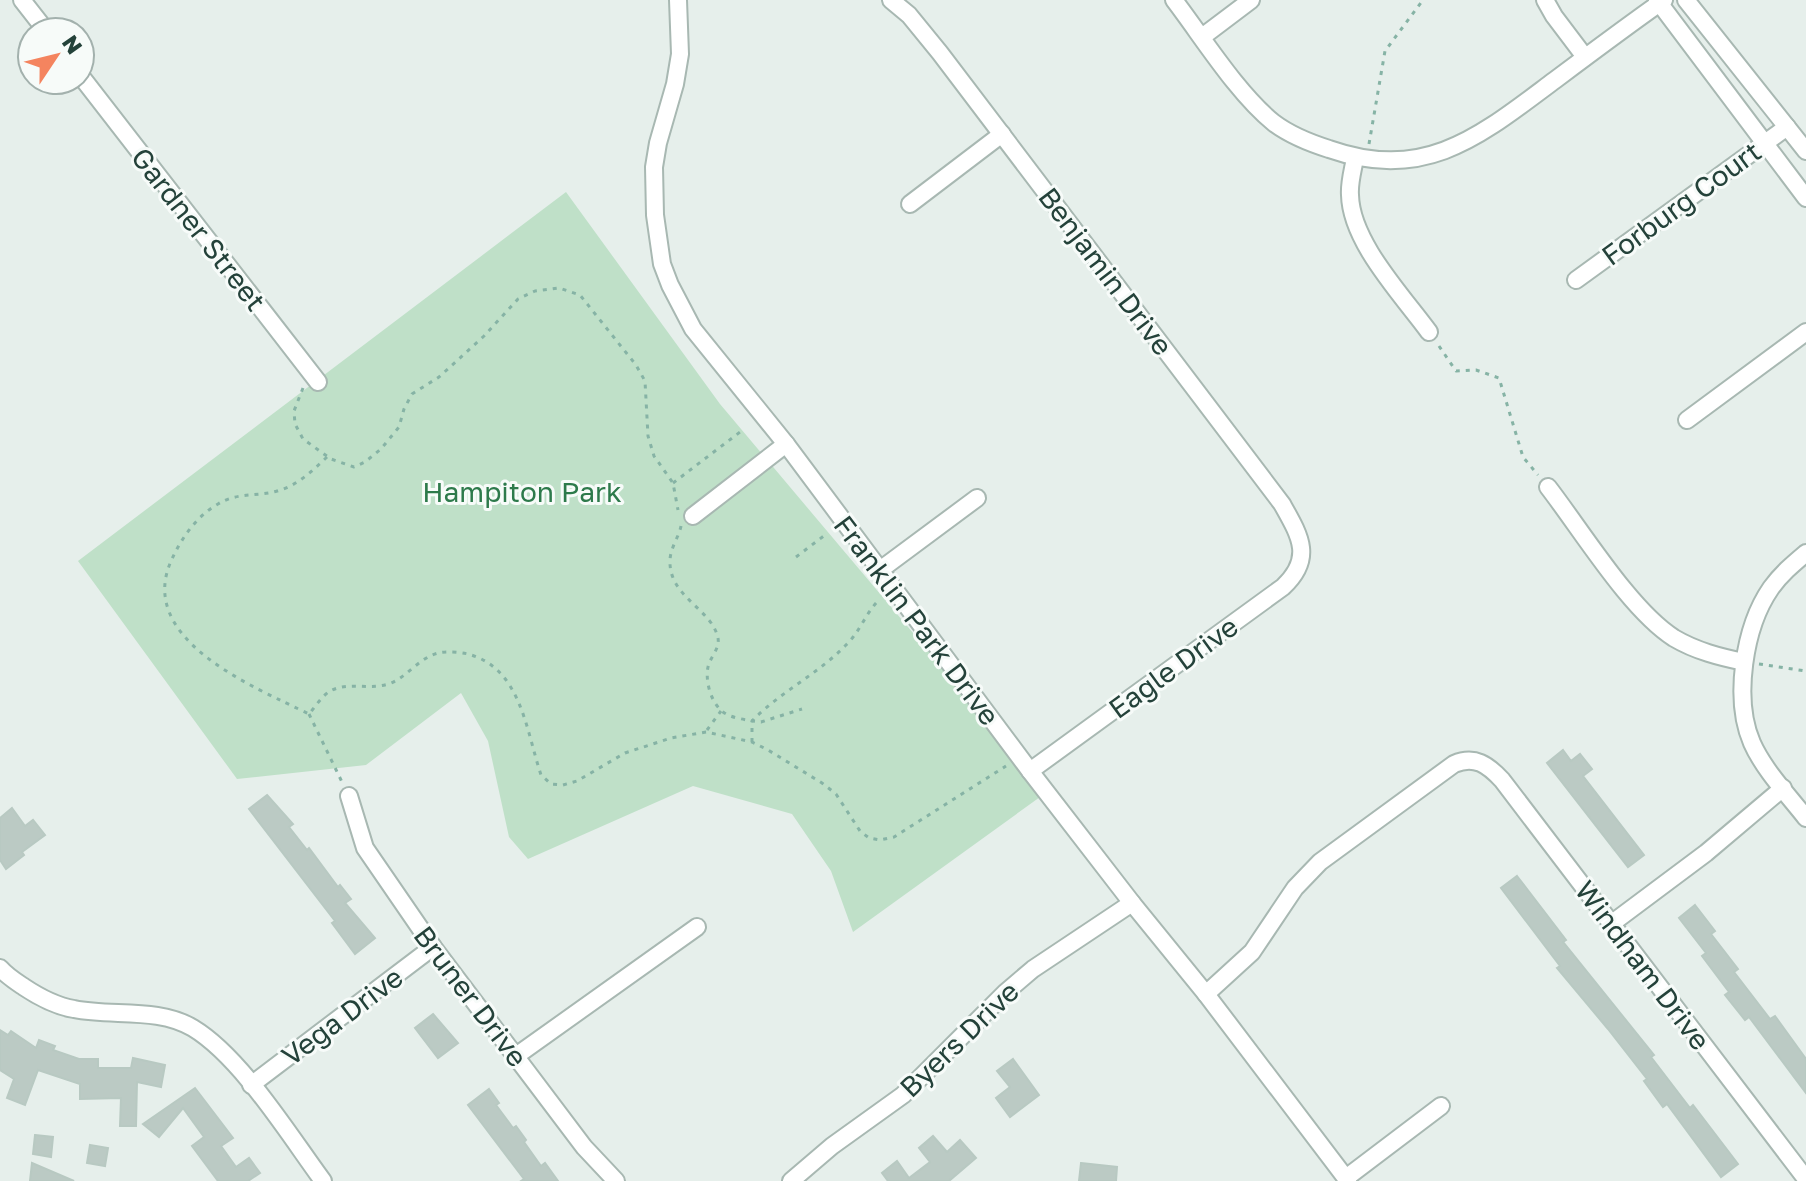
<svg xmlns="http://www.w3.org/2000/svg" width="1806" height="1181" font-family="'Golos Text',sans-serif">
<rect width="100%" height="100%" fill="#e6efeb"/>
<path fill="#bfe0c8" d="M566,192L720,404L1047,792L853,932L831,871L792,814L693,786L528,859L509,837L488,741L461,693L366,765L237,779L78,561Z"/>
<g fill="#bbcac4" stroke="#b8c9c2" stroke-width="2">
<path d="M1563,750L1571,761L1580,754L1592,769L1583,776L1644,855L1628,867L1547,763Z"/>
<path d="M267,795L293,824L289,827L307,850L309,848L338,887L340,885L351,899L345,903L375,938L355,954L332,923L335,921L249,809Z"/>
<path d="M12,808L25,826L33,820L45,835L22,852L24,855L6,869L0,860V818Z"/>
<path d="M1517,876L1566,940L1563,942L1654,1055L1651,1057L1690,1108L1693,1105L1738,1164L1721,1177L1667,1104L1663,1107L1644,1081L1647,1079L1608,1029L1557,968L1560,966L1501,888Z"/>
<path d="M1695,905L1715,931L1711,934L1738,969L1734,972L1770,1019L1775,1016L1806,1059V1093L1749,1017L1745,1020L1725,995L1729,992L1702,956L1706,953L1679,918Z"/>
<path d="M433,1014L458,1043L438,1058L415,1028Z"/>
<path d="M0,1030L8,1035L11,1031L36,1048L39,1040L55,1046L53,1050L79,1059H98V1068H131L133,1058L165,1065L161,1087L137,1082L136,1126H120L121,1098L80,1099V1084L38,1070L25,1105L7,1098L14,1079L0,1070Z"/>
<path d="M1013,1059L1039,1095L1010,1117L996,1098L1010,1087L997,1071Z"/>
<path d="M195,1088L233,1138L221,1146L236,1167L249,1158L260,1173L248,1181H218L192,1146L204,1137L183,1108L159,1137L143,1124Z"/>
<path d="M489,1089L499,1103L496,1105L513,1128L516,1126L526,1140L524,1142L541,1166L545,1163L558,1181H521L524,1179L468,1105Z"/>
<path d="M35,1135L53,1137L51,1157L33,1154Z"/>
<path d="M933,1136L947,1152L960,1140L976,1158L949,1181H888L882,1173L897,1161L909,1178L930,1162L919,1148Z"/>
<path d="M90,1145L108,1148L105,1166L87,1163Z"/>
<path d="M32,1163L74,1181H30Z"/>
<path d="M1081,1163L1117,1167L1116,1181H1079Z"/>
</g>
<g fill="none" stroke-linecap="round" stroke-linejoin="round">
<defs>
<g id="minor">
<path d="M22,0L47,32"/>
<path d="M678,0L680,54L675,84L658,143L654,167L655,215L662,264L670,285L693,329L786,444L1030,771L1132,903L1206,994L1348,1181"/>
<path d="M891,0L909,15L940,53L1282,504C1300,536 1314,558 1283,587L1030,771"/>
<path d="M1174,0C1203,38 1237,93 1274,123C1290,135 1310,143 1329,149C1426,183 1481,135 1555,80C1591,53 1627,26 1664,0"/>
<path d="M1545,0L1554,16L1585,57"/>
<path d="M1657,0L1806,198"/>
<path d="M1686,0L1806,151"/>
<path d="M1202,37L1251,0"/>
<path d="M80,75L318,382"/>
<path d="M1355,158C1353,170 1349,183 1350,195C1351,242 1402,295 1429,332"/>
<path d="M910,204L1002,134"/>
<path d="M1576,280L1787,127"/>
<path d="M1687,420L1806,332"/>
<path d="M1548,487C1582,531 1630,610 1674,638C1696,651 1720,657 1744,662"/>
<path d="M693,516L786,444"/>
<path d="M1806,553C1793,564 1781,574 1771,588C1744,627 1733,699 1752,743C1764,770 1788,795 1806,818"/>
<path d="M880,570L977,498"/>
<path d="M349,796L365,848L433,947L584,1147L616,1181"/>
<path d="M1611,924L1706,853L1783,788"/>
<path d="M0,968C7,976 15,981 24,987C39,997 56,1006 74,1009C112,1017 158,1007 193,1028C241,1057 289,1135 323,1181"/>
<path d="M1206,994L1252,952L1295,888L1320,862L1454,764C1475,755 1488,765 1502,780L1806,1179"/>
<path d="M516,1056L697,927"/>
<path d="M251,1085L433,947"/>
<path d="M1346,1178L1441,1106"/>
<path d="M791,1181L832,1146L903,1095L1006,992L1033,969L1132,903"/>
</g>
</defs>
<use href="#minor" stroke="#a8b8b2" stroke-width="20"/>
<g stroke="#86b3a5" stroke-width="3" stroke-dasharray="4 6" stroke-linecap="butt">
<path d="M1369,144L1385,51L1423,0"/>
<path d="M1439,346L1456,371L1476,370L1499,378L1523,457L1538,475"/>
<path d="M303,388L294,411L295,424L303,439L331,459L354,467L365,462L381,449L399,427L404,409L412,394L439,377L484,336L518,299L535,291L559,288L580,295L636,365L645,381L648,436L654,456L673,483L678,510"/>
<path d="M327,457C312,471 297,486 277,491C257,497 237,492 218,504C197,516 182,537 172,559C134,639 254,687 309,714C315,707 322,696 330,691C349,681 372,691 391,683C408,676 419,658 438,653C447,651 459,652 468,654C521,668 526,730 541,775L551,784L563,785L577,781L625,753L671,738L706,732L752,742L768,750L822,783L836,794L860,831L869,838L880,840L894,837L1006,766"/>
<path d="M673,483L744,429"/>
<path d="M681,526C679,537 670,548 670,561C669,597 712,609 718,638C720,649 710,657 708,667C705,681 711,703 723,712C731,718 743,719 752,721C780,692 818,674 846,645C860,632 866,612 880,599"/>
<path d="M796,557L825,535"/>
<path d="M1759,664L1806,671"/>
<path d="M309,714L342,782"/>
<path d="M707,730L721,711"/>
<path d="M752,742V721L761,722L802,709"/>
</g>
<use href="#minor" stroke="#fff" stroke-width="16"/>
</g>
<g text-anchor="middle" dominant-baseline="central" stroke-width="6" stroke-linejoin="round" paint-order="stroke">
<g font-size="28" fill="#24423a" stroke="#f7fbf9">
<text transform="translate(1681 203) rotate(-36)">Forburg Court</text>
<text transform="translate(199 229) rotate(52)">Gardner Street</text>
<text transform="translate(1106 271) rotate(53)">Benjamin Drive</text>
<text transform="translate(917 620) rotate(53)">Franklin Park Drive</text>
<text transform="translate(1173 667) rotate(-36)">Eagle Drive</text>
<text transform="translate(1643 965) rotate(53)">Windham Drive</text>
<text transform="translate(471 996) rotate(53)">Bruner Drive</text>
<text transform="translate(342 1016) rotate(-37)">Vega Drive</text>
<text transform="translate(959 1039) rotate(-44)">Byers Drive</text>
</g>
<g font-size="28" fill="#2d7a4b" stroke="#f7fbf9">
<text x="522" y="491">Hampiton Park</text>
</g>
</g>
<g transform="translate(56 56) rotate(55)"><circle r="38" fill="#f7fbf9" stroke="#a3b1ad" stroke-width="2"/>
<path d="M0-6L14 30L0 20L-14 30Z" fill="#f4845f"/>
<text y="-12" font-size="22" font-weight="bold" text-anchor="middle" fill="#24423a">N</text>
</g>
</svg>
